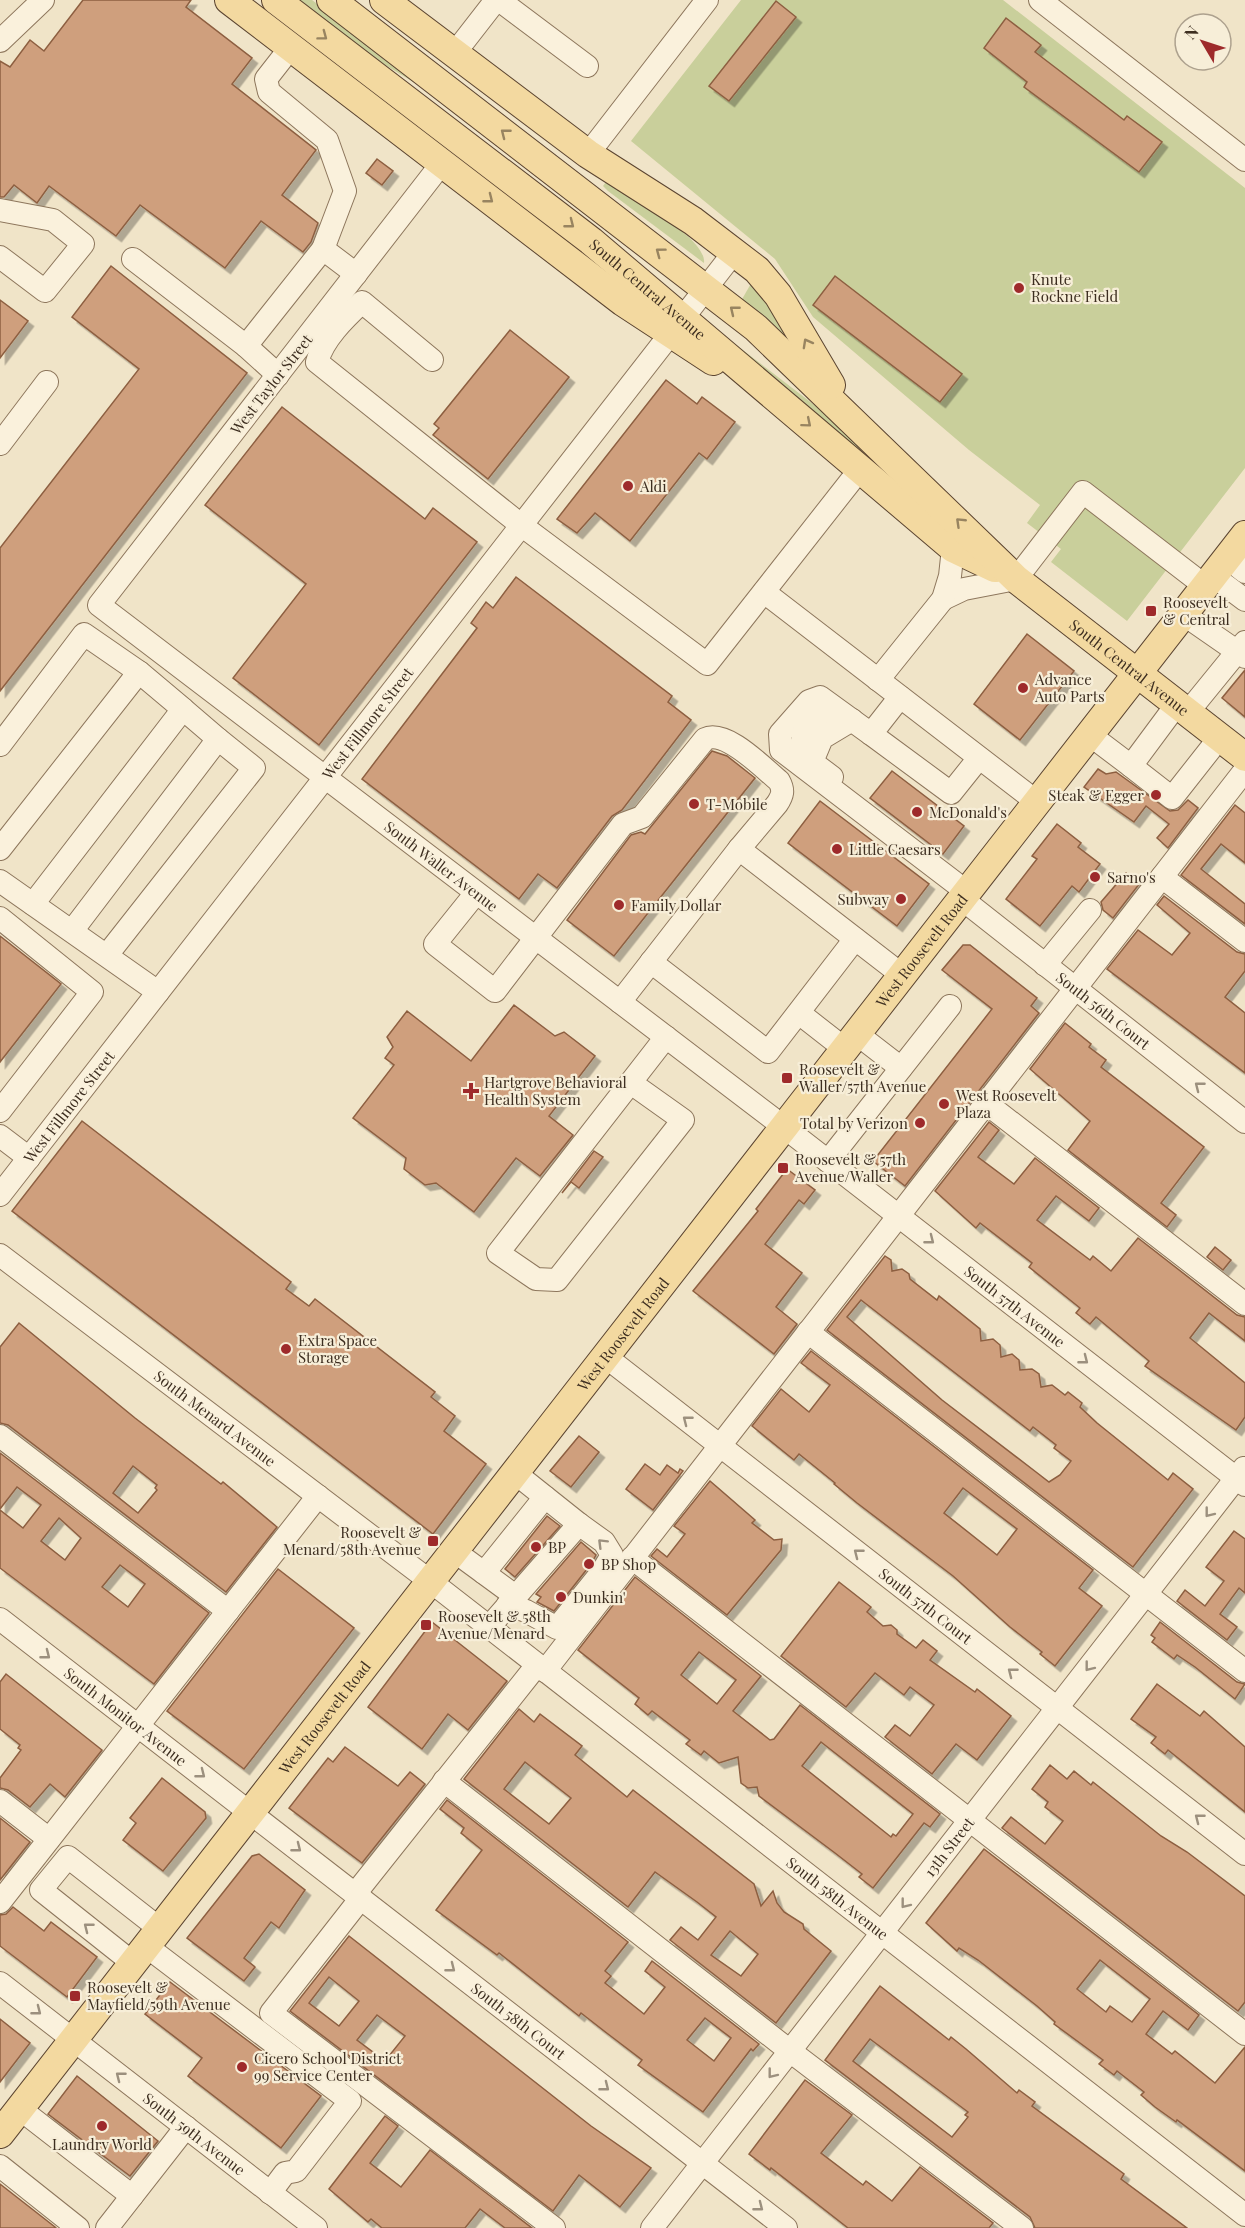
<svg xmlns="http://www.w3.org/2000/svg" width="1245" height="2228" font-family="'Playfair Display',serif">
<defs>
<filter id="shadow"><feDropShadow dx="5.5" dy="5.5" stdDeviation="0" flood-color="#0004"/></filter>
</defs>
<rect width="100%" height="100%" fill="#f0e4c8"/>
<g fill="#c9cf9b">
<path d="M297,0H312L422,83L420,86L377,60Z"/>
<path d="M741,0H1003L1245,188V468L1127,621L1051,562L1061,549L1027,523L1040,505L969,450L813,317L775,259L631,141Z"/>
<path d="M606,182C627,195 707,237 704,263L608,191L603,186Z"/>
<path d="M753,280L801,350L741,301Z"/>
<path d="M714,328L830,417L909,493Z"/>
</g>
<g fill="#cf9f7d" stroke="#8d5f41" stroke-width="1.5" fill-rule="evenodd" filter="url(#shadow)">
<path d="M83,0H191L186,7L252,58L232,84L316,150L282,195L318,223L311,242L303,252L261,221L225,268L140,205L116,236L49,186L37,203L14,185L4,197H0V61L10,67L30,40L44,51Z"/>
<path d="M776,1L796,17L729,101L709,86Z"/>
<path d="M1006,18L1041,45L1035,52L1124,120L1127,116L1162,142L1139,172L1024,87L1027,82L984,48Z"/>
<path d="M377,159L393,171L382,185L366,173Z"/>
<path d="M111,266L247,373L0,691V548L139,369L72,317Z"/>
<path d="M835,276L962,374L940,402L813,305Z"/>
<path d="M0,300L28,321L0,358Z"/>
<path d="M510,330L569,377L488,479L433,435L439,428L434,424Z"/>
<path d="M666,380L697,404L702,397L735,422L707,459L699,453L630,541L595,513L577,533L557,519Z"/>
<path d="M282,407L425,519L433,508L477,542L319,745L233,678L306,584L205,505Z"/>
<path d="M516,577L672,696L668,702L691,720L622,810L612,816L557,888L538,874L519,899L362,779L477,628L471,623L486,602L493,608Z"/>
<path d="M1027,634L1074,671L1020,740L974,704Z"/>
<path d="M1245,670V717L1222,698Z"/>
<path d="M712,751L727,756L755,778L614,956L567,920L631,835L641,832L645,834Z"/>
<path d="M1098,769L1106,774L1116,772L1170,811L1178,810L1188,800L1198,808L1168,848L1157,838L1169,824L1146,806L1134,822L1084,787Z"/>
<path d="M892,771L964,826L943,854L870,798Z"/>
<path d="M820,801L929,884L897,926L788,843Z"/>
<path d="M1235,805L1245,813V863L1221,844L1201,869L1245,904V924L1181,875Z"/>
<path d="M1057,824L1081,843L1078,847L1100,864L1079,892L1072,886L1040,926L1006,899L1037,859L1032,856Z"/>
<path d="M1126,873L1140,883L1113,918L1103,910L1101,902Z"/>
<path d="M1164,896L1237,952L1245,954V971L1225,997L1245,1013V1073L1107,969L1138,930L1172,955L1190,933L1157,905Z"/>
<path d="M0,936L61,984L0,1062Z"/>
<path d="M963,945H970L1037,998L1031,1006L1039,1013L905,1186L873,1161L992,1009L942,970Z"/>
<path d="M514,1005L555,1036L564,1032L595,1056L549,1116L573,1135L540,1176L516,1158L474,1212L436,1183L425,1185L404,1169L406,1158L353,1118L394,1065L385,1058L393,1047L387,1037L407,1011L471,1061Z"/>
<path d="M1065,1023L1091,1044L1089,1047L1106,1060L1101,1067L1204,1147L1161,1203L1176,1215L1167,1227L1068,1150L1090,1121L1030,1069Z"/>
<path d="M82,1121L291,1282L286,1289L309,1306L315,1299L435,1392L431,1397L455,1416L444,1431L486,1464L433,1534L12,1211Z"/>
<path d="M989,1122L999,1130L978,1157L1014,1184L1035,1158L1099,1208L1089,1221L1056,1196L1037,1220L1090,1260L1093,1256L1111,1271L1138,1238L1237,1315L1245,1317V1341L1209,1313L1190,1338L1245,1383V1417L1236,1430L1145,1366L1149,1361L1096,1317L1090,1324L1076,1313L1080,1308L1029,1267L1032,1263L980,1223L976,1228L935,1191Z"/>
<path d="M594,1151L603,1157L579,1188L571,1182L562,1193Z"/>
<path d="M787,1169L815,1190L804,1204L799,1200L765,1244L802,1273L776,1307L797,1324L774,1354L693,1291L758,1211L756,1209Z"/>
<path d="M1215,1247L1231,1260L1223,1270L1207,1257Z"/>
<path d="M885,1256L891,1260L892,1271L902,1269L909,1274L910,1279L937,1300L939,1296L980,1329L981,1341L993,1339L1000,1345L1001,1357L1012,1354L1019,1360L1020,1370L1032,1369L1039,1374L1041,1387L1052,1385L1065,1395L1068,1392L1082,1403L1080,1407L1097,1423L1168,1480L1173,1473L1193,1489L1133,1567L827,1330ZM861,1300L1030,1431L1033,1427L1056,1445L1054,1448L1071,1461L1060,1475L1049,1482L1036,1472L942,1400L847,1317Z"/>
<path d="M19,1323L135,1418L221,1484L223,1482L277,1527L226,1592L8,1425L0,1423V1347ZM133,1466L157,1485L155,1488L157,1490L138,1513L113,1493Z"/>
<path d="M811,1351L1093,1570L1079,1588L1102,1606L1055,1666L1040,1654L1042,1652L1010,1627L953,1576L857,1503L834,1484L835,1483L799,1454L794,1460L752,1426L781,1389L809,1412L830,1385L801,1363ZM963,1488L1017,1529L997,1555L944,1513Z"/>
<path d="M579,1436L599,1452L571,1487L550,1471Z"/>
<path d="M0,1453L209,1613L154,1684L0,1568V1510L23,1528L41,1505L17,1487L0,1509ZM59,1518L81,1538L65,1560L41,1541ZM120,1565L145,1584L128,1607L102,1587Z"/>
<path d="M645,1464L660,1475L667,1465L678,1473L680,1469L683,1471L653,1510L626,1489Z"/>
<path d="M710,1481L755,1520L752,1523L774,1540L782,1539L781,1550L727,1615L651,1556L657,1549L667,1557L685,1534L674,1526Z"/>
<path d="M547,1516L560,1526L515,1577L505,1569Z"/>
<path d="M1234,1531L1245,1539V1593L1239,1588L1220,1614L1237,1627L1227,1640L1177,1601L1185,1590L1205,1606L1224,1581L1206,1567Z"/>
<path d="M581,1542L596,1555L591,1564L554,1611L537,1602L541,1597L536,1594Z"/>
<path d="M278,1569L354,1628L244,1769L167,1711Z"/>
<path d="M635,1577L761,1676L733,1711L770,1740L774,1739L800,1705L940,1814L930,1827L924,1823L873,1888L859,1877L862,1874L835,1853L759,1796L757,1787L748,1788L741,1783L738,1757L719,1763L704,1751L701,1755L686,1744L690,1740L652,1711L648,1715L635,1704L639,1698L578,1650ZM699,1652L736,1680L717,1704L681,1675ZM821,1742L913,1814L896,1836L893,1834L891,1837L802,1766Z"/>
<path d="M839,1582L871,1607L867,1612L883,1626L891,1625L897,1630V1634L916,1648L923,1640L937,1651L930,1660L975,1692L977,1689L1011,1716L977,1760L956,1744L932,1774L885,1737L895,1725L910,1736L934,1705L910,1687L904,1695L875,1673L846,1707L781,1656Z"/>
<path d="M432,1622L507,1681L468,1730L448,1714L422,1749L368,1707Z"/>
<path d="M1160,1622L1237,1682L1245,1684L1235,1699L1195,1667L1177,1655L1174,1659L1152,1642L1155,1638L1151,1635Z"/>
<path d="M6,1674L102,1750L65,1797L50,1784L30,1807L8,1790L0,1788V1778L21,1750L18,1748L20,1745L0,1729V1682Z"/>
<path d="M1157,1684L1200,1716L1204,1711L1245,1747V1812L1168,1750L1165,1754L1151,1743L1156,1737L1131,1719Z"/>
<path d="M519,1709L534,1722L540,1714L582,1746L575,1755L627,1797L633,1790L754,1884L761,1906L773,1891L777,1903L784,1912L803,1924L804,1929L831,1951L776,2023L670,1940L681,1927L698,1940L716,1917L697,1902L655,1872L628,1907L464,1779ZM525,1762L571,1798L549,1824L504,1789ZM730,1931L758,1954L741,1976L711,1955Z"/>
<path d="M345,1747L398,1786L410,1772L425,1784L362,1863L289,1808L328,1758L333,1762Z"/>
<path d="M1050,1765L1067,1779L1074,1771L1091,1785L1093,1782L1161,1836L1187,1852L1245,1896V2002L1238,2011L1002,1828L1011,1817L1045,1844L1063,1821L1045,1807L1048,1802L1032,1789Z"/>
<path d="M162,1778L205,1812L206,1818L163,1871L123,1840L136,1823L130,1818Z"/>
<path d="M447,1800L628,1942L605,1971L611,1976L605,1983L644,2014L665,1987L645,1971L652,1961L759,2044L753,2051L751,2049L703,2112L638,2065L642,2060L608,2034L581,2013L579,2016L499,1953L497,1955L436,1910L482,1850L461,1833L464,1828L440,1809ZM705,2018L731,2038L714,2061L687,2040Z"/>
<path d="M0,1818L30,1842L0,1880Z"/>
<path d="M984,1849L1199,2015L1188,2030L1163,2011L1146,2034L1172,2054L1175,2051L1215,2083L1245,2047V2171L1177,2120L1176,2122L1155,2107L1141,2095L1144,2092L1117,2071L1114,2075L1099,2064L1103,2060L1054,2024L1055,2022L1037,2006L978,1960L959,1948L957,1951L926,1923ZM1100,1960L1150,1999L1132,2022L1110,2006L1106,2012L1077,1989Z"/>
<path d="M259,1854L305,1890L279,1928L271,1922L244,1958L255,1967L244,1981L187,1938L252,1856Z"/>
<path d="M13,1907L44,1931L51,1922L97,1957L67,1997L0,1946V1915L6,1914Z"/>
<path d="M349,1936L591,2126L651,2168L620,2207L579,2175L553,2211L290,2011ZM329,1977L359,2001L339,2026L309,2003ZM377,2015L405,2036L385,2061L357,2040Z"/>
<path d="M170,1982L321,2096L281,2148L188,2076L202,2058L145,2014Z"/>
<path d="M880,1986L949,2040L951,2037L966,2049L1017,2093L1019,2090L1035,2102L1032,2106L1124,2174L1121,2179L1187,2228H1035L1030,2217L825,2060ZM870,2039L968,2112L965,2115L968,2117L952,2137L853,2061Z"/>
<path d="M0,2019L30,2043L0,2082Z"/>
<path d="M77,2076L158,2141L130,2176L48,2114Z"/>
<path d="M805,2080L852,2115L821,2153L863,2185L866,2181L892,2201L920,2167L993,2223L989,2228H848L771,2168L770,2170L749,2154Z"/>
<path d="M385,2116L398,2126L370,2163L401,2187L430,2150L532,2228H505L480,2209L465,2228H382L371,2219L368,2222L329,2189Z"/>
<path d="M0,2184L55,2227L56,2228H0Z"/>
</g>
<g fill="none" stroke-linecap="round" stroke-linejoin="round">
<defs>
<g id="minor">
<path d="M499,0L587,66"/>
<path d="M1040,0L1245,160"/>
<path d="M0,41L43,0"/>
<path d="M291,47L266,79L269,92L327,140L345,191L323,249"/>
<path d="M454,54L496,0"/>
<path d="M588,154L707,0"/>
<path id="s1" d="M442,163L99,605L784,1127L1245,1485"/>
<path d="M0,210L53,220L83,244L45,291L0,257"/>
<path d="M133,259L246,346L323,249L356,274"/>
<path d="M246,346L278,375"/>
<path d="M432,360L362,302C345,318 323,339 317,362L521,525L707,664L861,468"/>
<path d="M0,444L47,382"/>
<path d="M1227,558L1245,572"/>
<path d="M1213,576L1245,600"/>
<path d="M764,592L1037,802"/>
<path d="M943,599L964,589L1016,579L1083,492L1205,586"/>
<path d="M1183,614L1245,657"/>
<path d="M878,680L943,599L950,576L953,548"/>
<path d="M900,697L871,734L951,793L979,758"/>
<path d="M1177,704L1131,766L1172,798L1220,737"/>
<path d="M1188,712L1245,642"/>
<path d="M871,734L820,697L809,701L780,734L781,750L967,892"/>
<path d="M1090,735L1131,766"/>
<path d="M0,745L84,634L139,672L0,849"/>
<path d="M812,762L800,750L804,732L815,720H850"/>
<path d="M832,777L812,762L822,738L852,720"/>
<path d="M1162,877L1245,941"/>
<path d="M0,881L158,992"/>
<path d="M476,893L435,944L495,991L623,824L642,817L705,739C726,729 762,767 779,781C784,790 783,795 777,804L739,849"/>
<path id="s2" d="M962,899L1245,1122"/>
<path d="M33,904L183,709L139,672"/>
<path d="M0,918L92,992L0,1111"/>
<path d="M72,931L218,739L183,709"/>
<path d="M107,955L254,768L218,739"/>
<path d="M651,962L768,1052L855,939"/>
<path d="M1045,965L1090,910"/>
<path d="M620,1002L739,849L902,975"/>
<path d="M799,1013L845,1049"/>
<path d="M857,1034L901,1068"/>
<path d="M631,1083L683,1120L557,1280L536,1279L498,1253L666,1037"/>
<path d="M986,1103L1245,1304"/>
<path d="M0,1136L29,1158"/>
<path d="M828,1161L950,1006"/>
<path id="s3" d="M0,1195L735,251"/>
<path id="s4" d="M0,1255L430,1581L1245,2215"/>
<path d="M808,1332L1245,1671"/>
<path id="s5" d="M606,1357L1245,1854"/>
<path d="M0,1436L228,1611"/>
<path d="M454,1551L514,1595"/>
<path d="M632,1558L1245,2034"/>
<path d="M484,1573L545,1497"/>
<path d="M508,1604L526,1611L557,1628L602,1572L612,1555L604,1542L579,1524"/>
<path id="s6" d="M0,1619L786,2228"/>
<path d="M489,1627L579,1524L515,1473"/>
<path d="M545,1671L1245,770"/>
<path d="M444,1781L790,2051L1022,2228"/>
<path d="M0,1801L49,1839"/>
<path d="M355,1894L537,1665"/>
<path d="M361,1898L271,2013L554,2228"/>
<path d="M0,1902L318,1496"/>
<path d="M146,1946L350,2101L296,2171L285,2173L270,2193"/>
<path d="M133,1963L41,1890L68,1857L160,1929"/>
<path id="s7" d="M0,1983L316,2228"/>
<path d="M20,2109L132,2196"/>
<path d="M0,2166L78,2228"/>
<path d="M107,2228L186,2127"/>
<path id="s8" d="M652,2228L1244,1468"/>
</g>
<g id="major">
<path d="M229,0L623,302L713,361"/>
<path id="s9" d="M276,0L591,241L953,548L995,568"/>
<path id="s10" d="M331,0L756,328L1016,579L1245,757"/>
<path d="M384,0L588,154L693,221L757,270L778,295L831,385"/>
<path id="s11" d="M0,2134L1245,535"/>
</g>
</defs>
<use href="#minor" stroke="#8d765c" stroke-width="24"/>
<use href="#major" stroke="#5b4430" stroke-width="30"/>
<use href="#minor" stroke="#faf1dc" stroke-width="22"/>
<use href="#major" stroke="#f3d9a0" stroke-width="28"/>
</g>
<defs><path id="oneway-chevron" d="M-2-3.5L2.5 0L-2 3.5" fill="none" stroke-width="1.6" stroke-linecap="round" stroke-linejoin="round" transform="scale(1.5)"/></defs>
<g stroke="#988460">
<use href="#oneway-chevron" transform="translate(323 36) rotate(37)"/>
<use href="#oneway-chevron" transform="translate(505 133) rotate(-142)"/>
<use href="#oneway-chevron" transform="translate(489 199) rotate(38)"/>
<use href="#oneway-chevron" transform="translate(570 224) rotate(38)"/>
<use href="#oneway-chevron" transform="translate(660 252) rotate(-143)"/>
<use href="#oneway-chevron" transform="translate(734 310) rotate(-141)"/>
<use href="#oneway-chevron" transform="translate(807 343) rotate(-119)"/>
<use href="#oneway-chevron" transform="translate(807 423) rotate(40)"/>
<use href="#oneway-chevron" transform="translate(960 522) rotate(-136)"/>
</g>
<g stroke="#9c907e">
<use href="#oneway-chevron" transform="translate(1199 1086) rotate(-142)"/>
<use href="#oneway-chevron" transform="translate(930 1240) rotate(38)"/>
<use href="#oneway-chevron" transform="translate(1084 1360) rotate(38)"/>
<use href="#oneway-chevron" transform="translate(687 1420) rotate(-142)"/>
<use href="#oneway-chevron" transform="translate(1209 1513) rotate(128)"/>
<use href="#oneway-chevron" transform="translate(602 1543) rotate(-135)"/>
<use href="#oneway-chevron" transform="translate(858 1553) rotate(-142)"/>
<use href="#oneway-chevron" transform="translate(46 1655) rotate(38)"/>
<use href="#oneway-chevron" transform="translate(1089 1667) rotate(128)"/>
<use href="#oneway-chevron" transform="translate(1012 1672) rotate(-142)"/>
<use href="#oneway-chevron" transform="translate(201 1774) rotate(38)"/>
<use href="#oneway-chevron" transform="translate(1199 1818) rotate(-142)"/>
<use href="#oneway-chevron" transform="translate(297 1848) rotate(38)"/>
<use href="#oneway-chevron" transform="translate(905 1904) rotate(128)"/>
<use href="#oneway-chevron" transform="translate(88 1927) rotate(-142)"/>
<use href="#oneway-chevron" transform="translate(451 1968) rotate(38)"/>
<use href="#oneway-chevron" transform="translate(37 2011) rotate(38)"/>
<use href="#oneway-chevron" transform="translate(772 2074) rotate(128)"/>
<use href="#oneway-chevron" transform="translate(120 2076) rotate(-142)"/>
<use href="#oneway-chevron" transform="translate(605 2087) rotate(38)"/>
<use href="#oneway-chevron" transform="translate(759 2207) rotate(38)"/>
</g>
<g fill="#9e2a2b" stroke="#f7eed8" stroke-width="2">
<circle cx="1019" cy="288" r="6"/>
<circle cx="628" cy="486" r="6"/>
<rect x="1145" y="605" width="12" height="12" rx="3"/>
<circle cx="1023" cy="688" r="6"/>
<circle cx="1156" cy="795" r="6"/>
<circle cx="694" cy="804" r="6"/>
<circle cx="917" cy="812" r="6"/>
<circle cx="837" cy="849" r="6"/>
<circle cx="1095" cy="877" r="6"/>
<circle cx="901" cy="899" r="6"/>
<circle cx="619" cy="905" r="6"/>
<rect x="781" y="1072" width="12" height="12" rx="3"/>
<path d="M468 1082h6v6h6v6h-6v6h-6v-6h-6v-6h6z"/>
<circle cx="944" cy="1104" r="6"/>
<circle cx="920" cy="1123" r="6"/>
<rect x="777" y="1162" width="12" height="12" rx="3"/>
<circle cx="286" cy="1349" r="6"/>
<rect x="427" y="1535" width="12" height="12" rx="3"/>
<circle cx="536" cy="1547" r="6"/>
<circle cx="589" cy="1564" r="6"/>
<circle cx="561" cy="1597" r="6"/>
<rect x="420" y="1619" width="12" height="12" rx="3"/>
<rect x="69" y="1990" width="12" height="12" rx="3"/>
<circle cx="242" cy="2067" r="6"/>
<circle cx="102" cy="2126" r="6"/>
</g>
<g text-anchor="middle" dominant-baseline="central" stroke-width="4.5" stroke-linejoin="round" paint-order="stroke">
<g font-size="15" fill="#3d2e20" stroke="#f7eed8" text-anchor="start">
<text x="1031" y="279">Knute<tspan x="1031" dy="17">Rockne Field</tspan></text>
<text x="640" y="486">Aldi</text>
<text x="1163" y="602">Roosevelt<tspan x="1163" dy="17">&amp; Central</tspan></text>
<text x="1035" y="679">Advance<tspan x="1035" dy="17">Auto Parts</tspan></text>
<text x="1144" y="795" text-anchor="end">Steak &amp; Egger</text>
<text x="706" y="804">T-Mobile</text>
<text x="929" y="812">McDonald's</text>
<text x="849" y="849">Little Caesars</text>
<text x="1107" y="877">Sarno's</text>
<text x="889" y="899" text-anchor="end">Subway</text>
<text x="631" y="905">Family Dollar</text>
<text x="799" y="1069">Roosevelt &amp;<tspan x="799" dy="17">Waller/57th Avenue</tspan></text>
<text x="484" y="1082">Hartgrove Behavioral<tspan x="484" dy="17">Health System</tspan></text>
<text x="956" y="1095">West Roosevelt<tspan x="956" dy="17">Plaza</tspan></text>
<text x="908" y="1123" text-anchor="end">Total by Verizon</text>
<text x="795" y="1159">Roosevelt &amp; 57th<tspan x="795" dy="17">Avenue/Waller</tspan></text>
<text x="298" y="1340">Extra Space<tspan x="298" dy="17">Storage</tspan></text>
<text x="421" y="1532" text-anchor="end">Roosevelt &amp;<tspan x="421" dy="17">Menard/58th Avenue</tspan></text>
<text x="548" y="1547">BP</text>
<text x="601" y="1564">BP Shop</text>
<text x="573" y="1597">Dunkin'</text>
<text x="438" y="1616">Roosevelt &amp; 58th<tspan x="438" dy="17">Avenue/Menard</tspan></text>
<text x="87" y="1987">Roosevelt &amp;<tspan x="87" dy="17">Mayfield/59th Avenue</tspan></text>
<text x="254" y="2058">Cicero School District<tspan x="254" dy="17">99 Service Center</tspan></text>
<text x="102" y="2144" text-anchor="middle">Laundry World</text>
</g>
<g font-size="15" fill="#3d2e20" stroke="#f7eed8">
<text stroke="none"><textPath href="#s9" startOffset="471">South Central Avenue</textPath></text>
<text transform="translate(271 384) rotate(-52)">West Taylor Street</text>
<text stroke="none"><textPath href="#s10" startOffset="1042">South Central Avenue</textPath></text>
<text stroke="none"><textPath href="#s3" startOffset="598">West Fillmore Street</textPath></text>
<text stroke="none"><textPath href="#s1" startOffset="990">South Waller Avenue</textPath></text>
<text stroke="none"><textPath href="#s11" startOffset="1500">West Roosevelt Road</textPath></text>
<text stroke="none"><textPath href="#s2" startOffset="180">South 56th Court</textPath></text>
<text stroke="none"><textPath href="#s3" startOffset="112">West Fillmore Street</textPath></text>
<text stroke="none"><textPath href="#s1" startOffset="1713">South 57th Avenue</textPath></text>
<text stroke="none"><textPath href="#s11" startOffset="1014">West Roosevelt Road</textPath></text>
<text stroke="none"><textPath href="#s4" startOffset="270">South Menard Avenue</textPath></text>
<text stroke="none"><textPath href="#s5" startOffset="405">South 57th Court</textPath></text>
<text stroke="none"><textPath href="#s6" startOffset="159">South Monitor Avenue</textPath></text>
<text stroke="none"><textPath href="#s11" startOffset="528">West Roosevelt Road</textPath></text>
<text stroke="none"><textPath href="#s8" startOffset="483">13th Street</textPath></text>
<text stroke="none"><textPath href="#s4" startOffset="1056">South 58th Avenue</textPath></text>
<text stroke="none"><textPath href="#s6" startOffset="656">South 58th Court</textPath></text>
<text stroke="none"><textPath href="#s7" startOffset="246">South 59th Avenue</textPath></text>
</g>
</g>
<g transform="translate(1203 42) rotate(309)"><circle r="28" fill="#f7eed8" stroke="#ada18e" stroke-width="1.5"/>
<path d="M0-4.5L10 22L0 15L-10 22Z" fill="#9e2a2b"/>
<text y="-9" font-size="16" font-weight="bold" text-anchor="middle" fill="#3d2e20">N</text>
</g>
</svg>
